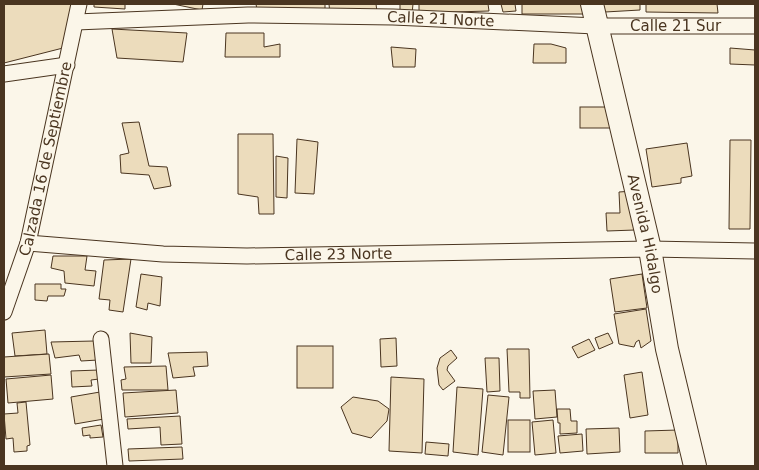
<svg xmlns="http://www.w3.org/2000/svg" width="759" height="470" font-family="'DejaVu Sans',sans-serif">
<rect width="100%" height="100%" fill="#fbf6e9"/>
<g fill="#ecdcbc" stroke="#4a3520">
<path d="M4,4H73L63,48L4,63Z"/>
<path d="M94,4H125V9L94,7Z"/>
<path d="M173,4H203L202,10Z"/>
<path d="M256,4H325V13L257,10Z"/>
<path d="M329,4H376L377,12L330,15Z"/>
<path d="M400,4H413L412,14L400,13Z"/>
<path d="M419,4H488L489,11L419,13Z"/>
<path d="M501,4H515L516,11L503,12Z"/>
<rect x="522" y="4" width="64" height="10"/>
<path d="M603,4H640V10L605,12Z"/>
<path d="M646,4H717L718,13L646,12Z"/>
<path d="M112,29L187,33L183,62L117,58Z"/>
<path d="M226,33H264V47L280,44V57H225Z"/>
<path d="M534,44H551L566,48V63H533Z"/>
<path d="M391,47L416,49L415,67H393Z"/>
<path d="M730,48L755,50V65L730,64Z"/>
<rect x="580" y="107" width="35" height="21"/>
<path d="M139,122L149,166L167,167L171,186L154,189L149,175L121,173L120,155L129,153L122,123Z"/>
<path d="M238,134H273L274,214H259L258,197L238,194Z"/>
<path d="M297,139L318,142L314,194L295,193Z"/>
<path d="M730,140H751L750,229H729Z"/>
<path d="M687,143L692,176L681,178V183L652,187L646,149Z"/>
<path d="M276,156L288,158L287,198L276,197Z"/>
<path d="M633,191L635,230L607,231L606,213H620L619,192Z"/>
<path d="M53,256H87L85,270L96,271L94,286L65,283L64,271L51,268Z"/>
<path d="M131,259L123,312L109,310L110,300L99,299L104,260Z"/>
<path d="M141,274L162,277L160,306L148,303L147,310L136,307Z"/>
<path d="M642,274L647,308L615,312L610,279Z"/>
<path d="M35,284H61V289H66L64,296H48L47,301L35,300Z"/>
<path d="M646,309L651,341L641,348L639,340L636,342L634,347L619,344L614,314Z"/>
<path d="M45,330L47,354L15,356L12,333Z"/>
<path d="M130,333L152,337L151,363H131Z"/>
<path d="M608,333L613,343L599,349L595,338Z"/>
<path d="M396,338L397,366L381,367L380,339Z"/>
<path d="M589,339L595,350L578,358L572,347Z"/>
<path d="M94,341L98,360L81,361L79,355L55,358L51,342Z"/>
<rect x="297" y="346" width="36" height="42"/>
<path d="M507,349H529L530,398H520V392H509Z"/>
<path d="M451,350L457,358L448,366L447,370L455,381L443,390L439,385L437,368L440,358Z"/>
<path d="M207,352L208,366L193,367L195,376L173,378L168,353Z"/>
<path d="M49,354L51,374L4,377V357Z"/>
<path d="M485,358H499L500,391L487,392Z"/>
<path d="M166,366L168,390H122L121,380L126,379L124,367Z"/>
<path d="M99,370V379L91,380L92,386L72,387L71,371Z"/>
<path d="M642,372L648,415L630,418L624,375Z"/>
<path d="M51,375L53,399L8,403L6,379Z"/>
<path d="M391,377L424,379L422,453L389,451Z"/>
<path d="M457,387L483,389L478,455L453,452Z"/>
<path d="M176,390L178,413L125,417L123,393Z"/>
<path d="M555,390L557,417L535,419L533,391Z"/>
<path d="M100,392L104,419L75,424L71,397Z"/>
<path d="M488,395L509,397L503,455L482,452Z"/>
<path d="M353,397L378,401L389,409L387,421L371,438L352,433L341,407Z"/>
<path d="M26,402L30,445L27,446V451L14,452L13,438L6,439L4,414L18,413L17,403Z"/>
<path d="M557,409H570L571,421H577V433L560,434V423H558Z"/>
<path d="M180,416L182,444L161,445L160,427L128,429L127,419Z"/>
<rect x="508" y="420" width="22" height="32"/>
<path d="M553,420L556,453L535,455L532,422Z"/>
<path d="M101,425L103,437L90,438V435L83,436L82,428Z"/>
<path d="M619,428L620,452L587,454L586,429Z"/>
<path d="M678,430V453H645V431Z"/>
<path d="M582,434L583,451L560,453L558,436Z"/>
<path d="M426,442L449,444L448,456L425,454Z"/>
<path d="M182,447L183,459L129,461L128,449Z"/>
</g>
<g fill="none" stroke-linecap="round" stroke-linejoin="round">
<defs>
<g id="street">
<path id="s1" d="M76,22L248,15L393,17L596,26H755"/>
<path d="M4,74L67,65"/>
<path id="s2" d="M28,243L163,254L247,256L650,249L755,251"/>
<path id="s3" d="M4,312L28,243L79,4"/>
<path d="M101,339L115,466"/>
</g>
<g id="secondary">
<path id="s4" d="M592,4L650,249L667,349L695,466"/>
</g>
</defs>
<use href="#street" stroke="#4a3520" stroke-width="17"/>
<use href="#secondary" stroke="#4a3520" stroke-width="24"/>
<use href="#street" stroke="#fbf6e9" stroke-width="15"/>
<use href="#secondary" stroke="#fbf6e9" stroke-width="22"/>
</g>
<g text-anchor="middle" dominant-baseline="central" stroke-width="4" stroke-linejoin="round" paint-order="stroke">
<g font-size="15" fill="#4a3520" stroke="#fbf6e9">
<text stroke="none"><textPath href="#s1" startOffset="365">Calle 21 Norte</textPath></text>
<text stroke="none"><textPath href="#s1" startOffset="600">Calle 21 Sur</textPath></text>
<text stroke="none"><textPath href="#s3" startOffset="159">Calzada 16 de Septiembre</textPath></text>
<text stroke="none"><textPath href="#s4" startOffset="236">Avenida Hidalgo</textPath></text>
<text stroke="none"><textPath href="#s2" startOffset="311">Calle 23 Norte</textPath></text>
</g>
</g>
<rect width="759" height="470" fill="none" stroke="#4a3520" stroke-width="10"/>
</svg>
